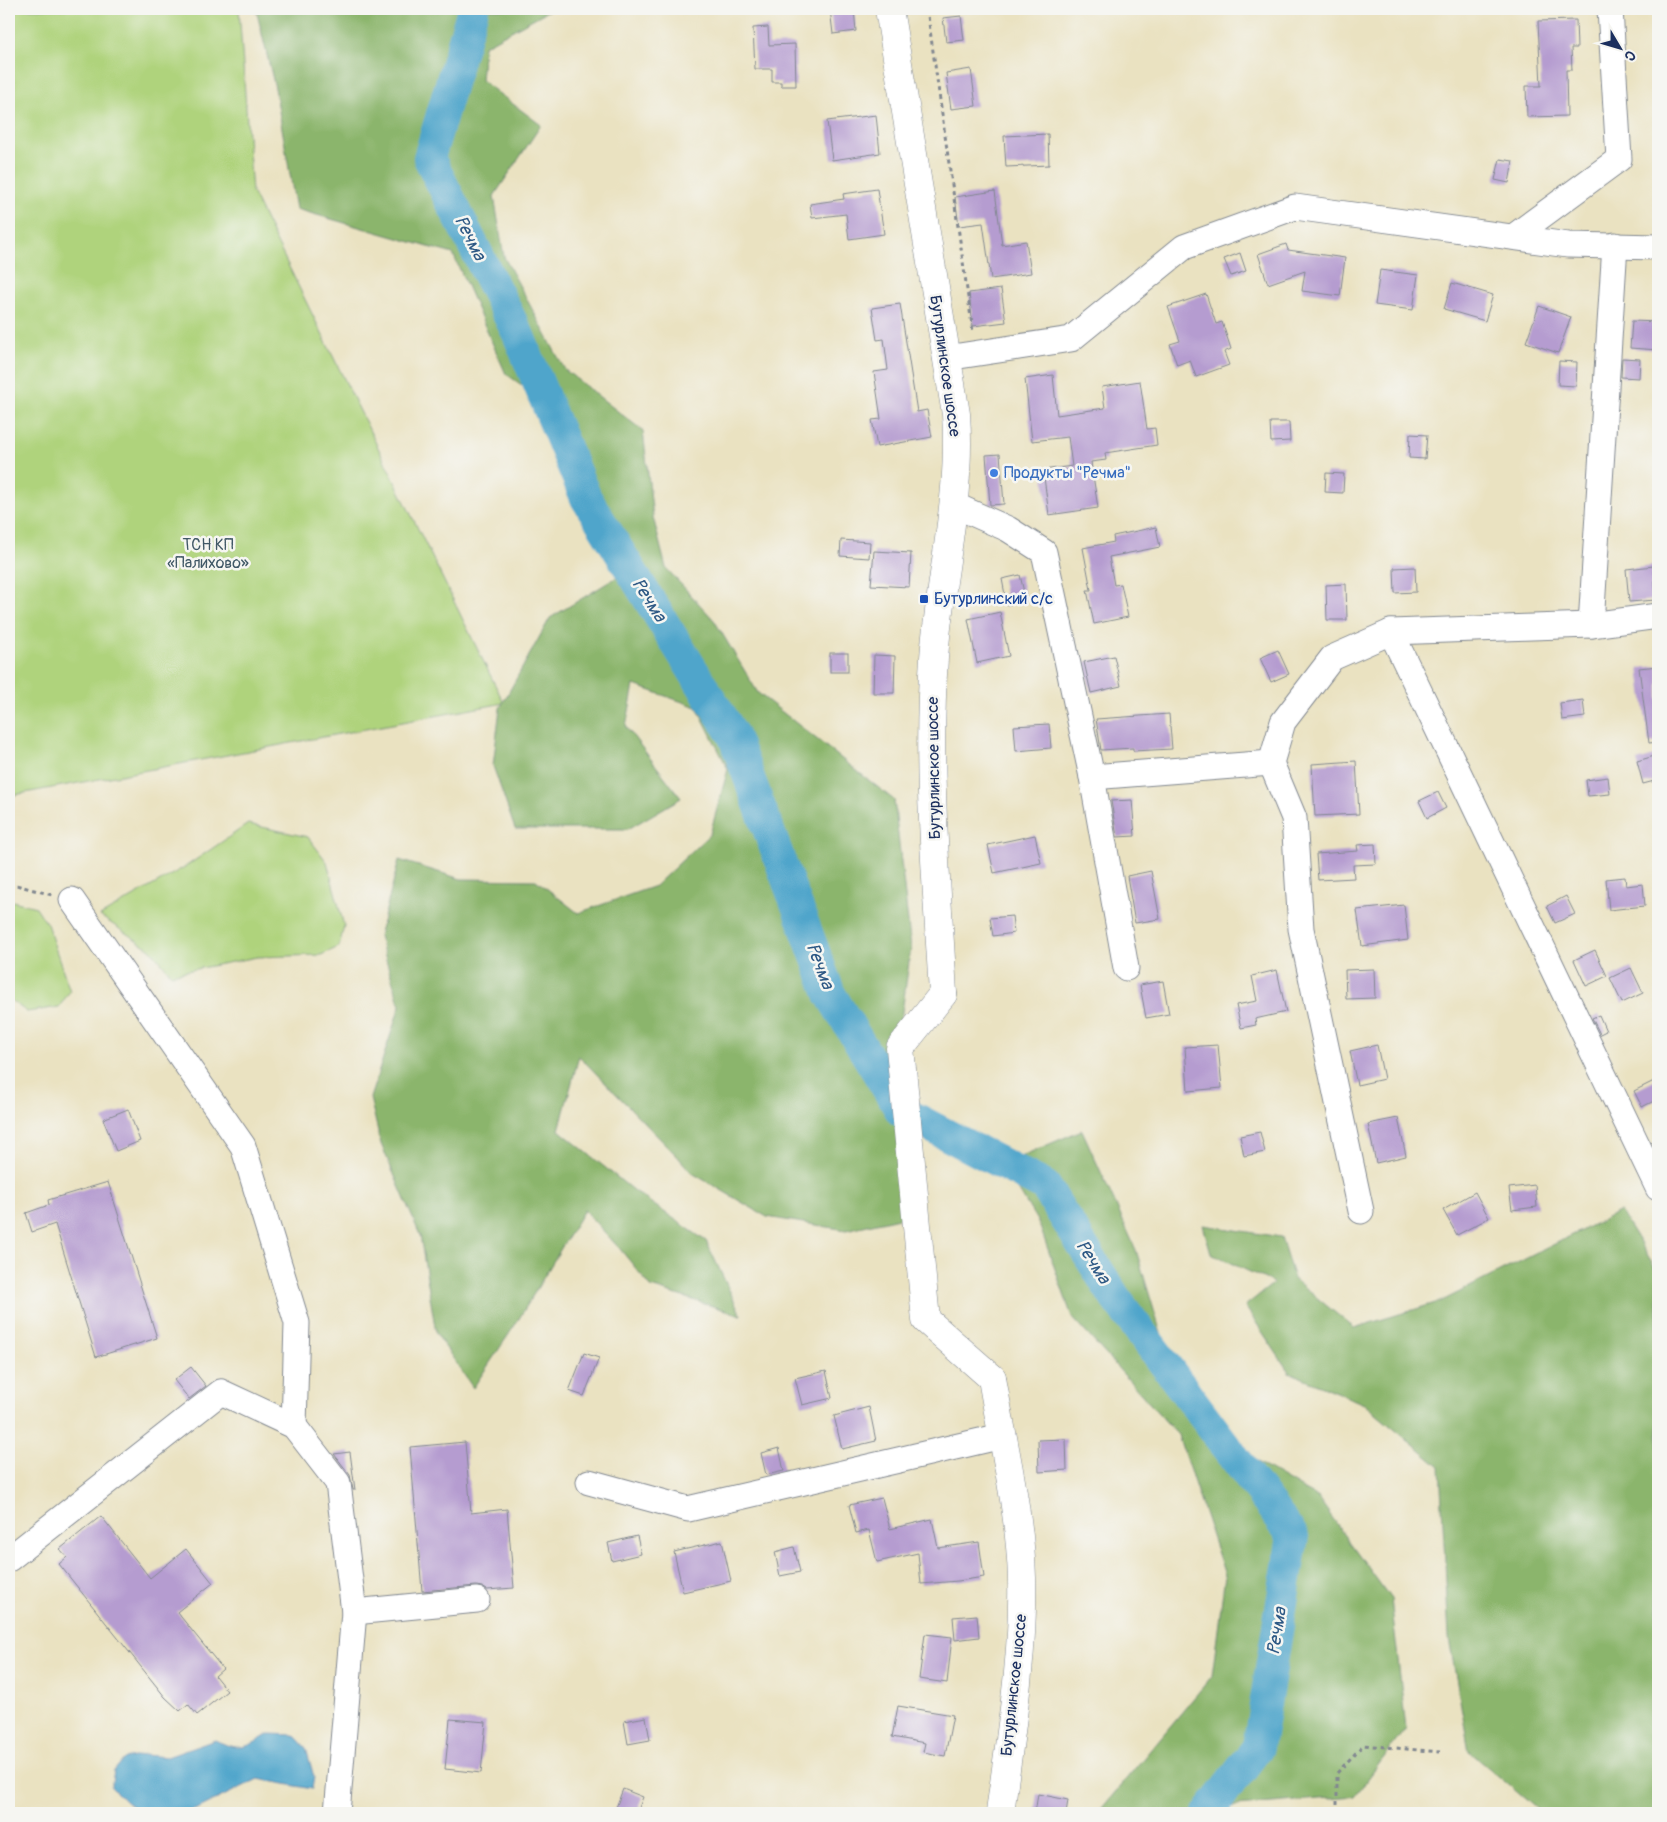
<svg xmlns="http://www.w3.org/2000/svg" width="1667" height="1822" font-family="Pangolin,sans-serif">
<rect width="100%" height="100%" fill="#f6f6f2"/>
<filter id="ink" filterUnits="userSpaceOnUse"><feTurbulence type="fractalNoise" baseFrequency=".02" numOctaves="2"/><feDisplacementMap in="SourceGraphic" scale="10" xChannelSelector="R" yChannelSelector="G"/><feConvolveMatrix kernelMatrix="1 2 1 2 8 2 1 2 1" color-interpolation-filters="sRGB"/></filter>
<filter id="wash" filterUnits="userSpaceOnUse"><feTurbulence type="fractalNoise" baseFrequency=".0096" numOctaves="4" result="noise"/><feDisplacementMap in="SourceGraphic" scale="20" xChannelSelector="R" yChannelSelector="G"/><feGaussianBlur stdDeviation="1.12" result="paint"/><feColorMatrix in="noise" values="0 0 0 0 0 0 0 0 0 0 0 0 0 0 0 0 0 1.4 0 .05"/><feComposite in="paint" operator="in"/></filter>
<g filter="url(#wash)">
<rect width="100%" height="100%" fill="#eae2c1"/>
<g fill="#afd37c" stroke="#65816d">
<path d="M9,9H239L252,192L504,703L9,796Z"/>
<path d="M248,824L308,837L327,862L344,926L339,947L321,955L257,957L171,974L150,949L100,916L188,865Z"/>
<path d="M9,900L36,907L47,924L70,991L59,1007L27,1012L9,999Z"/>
</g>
<g fill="#8bb56c" stroke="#537265">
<path d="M256,9H551L484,46L481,80L541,125L494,196L504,257L565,370L643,431L653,517L666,568L714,620L758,693L894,800L911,948L897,1048L907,1216L846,1230L767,1217L692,1173L678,1157L579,1056L559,1130L634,1191L706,1241L741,1315L651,1287L620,1249L584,1210L517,1322L473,1388L436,1333L420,1235L381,1144L370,1098L400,1006L379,936L399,860L461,879L536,880L578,913L655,886L710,834L728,769L697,707L634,685L626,727L681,798L628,829H515L493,766L500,708L550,618L630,569L586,498L546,402L506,374L453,254L296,209L275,88Z"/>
<path d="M1082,1130L1136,1250L1174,1377L1223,1442L1318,1498L1391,1599L1406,1728L1355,1796L1213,1808L1208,1813H1100L1102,1808L1212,1676L1225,1575L1178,1435L1072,1317L1039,1224L1003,1164Z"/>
<path d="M1620,1211L1658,1272V1813H1539L1538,1810L1469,1751L1449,1638L1440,1467L1364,1404L1289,1372L1245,1306L1274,1283L1211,1254L1203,1225L1281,1237L1294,1279L1354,1328L1442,1301Z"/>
</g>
<path fill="#4fa5cb" stroke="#356a94" d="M269,1734L294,1735L306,1748L314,1777L312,1789L258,1779L197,1809L182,1813H145L126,1802L111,1787L114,1771L124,1759L145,1755L167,1757L215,1740C241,1752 246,1748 269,1734Z"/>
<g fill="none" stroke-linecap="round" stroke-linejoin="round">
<path stroke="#4fa5cb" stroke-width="32" d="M473,9L429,158L518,334L586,498L733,735L830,994L901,1111L1045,1186L1116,1299L1293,1536L1258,1747L1208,1813"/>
</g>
<g id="blocks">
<g fill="#b59cd0">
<path d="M830,9H854L856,31L833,34Z"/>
<path d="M961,16L964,40L946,42L943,18Z"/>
<path d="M1576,20L1577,48H1571L1572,70H1566L1567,116L1527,117L1526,86H1541L1538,21Z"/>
<path d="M768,27L769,45L795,44L796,86H781V82H772V69H755L753,28Z"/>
<path d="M971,69L976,106L951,109L946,73Z"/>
<path d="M876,115L880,153L832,160L827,121Z"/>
<path d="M1048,134L1049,165L1006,167L1004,136Z"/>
<path d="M1500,159L1513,161L1509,183L1495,180Z"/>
<path d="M877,189L884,234L849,239L846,214L812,218L810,204L844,199L843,194Z"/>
<path d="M995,191L1002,245L1026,241L1031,273L991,279L983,223L959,226L955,197Z"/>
<path d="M1286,244L1288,250L1345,258L1340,296L1302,291L1305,271L1268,284L1258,254Z"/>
<path d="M1240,253L1246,271L1231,276L1224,259Z"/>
<path d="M1380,270L1418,275L1413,310L1375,305Z"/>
<path d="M1452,283L1493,295L1485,321L1444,309Z"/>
<path d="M1001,289L1006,322L973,326L969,293Z"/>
<path d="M1206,294L1216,324L1222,322L1231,349L1224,352L1229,365L1196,377L1190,360L1177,365L1170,344L1180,341L1168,307Z"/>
<path d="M900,304L917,412L927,410L932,437L877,447L872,420L881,419L874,372L888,370L884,339L877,340L872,308Z"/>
<path d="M1539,306L1571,317L1558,353L1526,342Z"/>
<path d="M1632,321L1658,322V350L1630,348Z"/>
<path d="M1622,358L1640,359L1639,378L1621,377Z"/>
<path d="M1559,361L1577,362L1576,386L1558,385Z"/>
<path d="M1053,375L1057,415L1105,408L1102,387L1140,381L1147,429L1155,428L1157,445L1105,453L1106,460L1091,462L1098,508L1049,515L1043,470L1072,466L1068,437L1032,441L1025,379Z"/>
<path d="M1270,422H1289L1290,441L1271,442Z"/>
<path d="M1410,434L1427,435L1425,459L1409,458Z"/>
<path d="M1000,454L1004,504L990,505L986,455Z"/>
<path d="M1326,473L1344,474L1343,493L1325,492Z"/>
<path d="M1156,527L1160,547L1109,557L1114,585L1121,584L1128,617L1094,624L1087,590H1091L1083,548L1114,542L1113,536Z"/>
<path d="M841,540L870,542L869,558L840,556Z"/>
<path d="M874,551L911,553L909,587L871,585Z"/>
<path d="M1654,566L1656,600L1629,602L1626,569Z"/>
<path d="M1415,567L1416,592L1395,593L1394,568Z"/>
<path d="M1020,575L1026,601L1007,605L1002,579Z"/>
<path d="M1346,584L1347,620H1327L1326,585Z"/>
<path d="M1000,612L1009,656L977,663L968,619Z"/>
<path d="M1278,650L1289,674L1271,682L1260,658Z"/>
<rect x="830" y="653" width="18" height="19"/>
<path d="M874,655L895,656L894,693H873Z"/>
<path d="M1114,656L1121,686L1091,693L1084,662Z"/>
<path d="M1658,666V742L1649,743L1639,668Z"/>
<path d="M1583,700L1585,717L1562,720L1560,703Z"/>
<path d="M1169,714L1172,749L1133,751V748L1101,750L1096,719Z"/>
<path d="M1049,724L1051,748L1016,751L1014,726Z"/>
<path d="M1658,755V780L1643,784L1637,761Z"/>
<path d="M1356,761L1359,814L1315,816L1312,764Z"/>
<path d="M1608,777L1610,794L1588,796L1586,780Z"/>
<path d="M1438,792L1446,808L1427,818L1419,801Z"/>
<path d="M1132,800L1135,836L1117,837L1111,801Z"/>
<path d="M1035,835L1041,863L994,873L988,845Z"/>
<path d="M1375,844L1376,864L1353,865L1354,878L1318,880L1316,854L1358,851L1357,845Z"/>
<path d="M1151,871L1160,919L1135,923L1127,876Z"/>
<path d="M1625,877L1626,886L1643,884L1645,906L1609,910L1606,879Z"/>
<path d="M1566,896L1575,914L1555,923L1547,906Z"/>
<path d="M1404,905L1408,940L1362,946L1357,910Z"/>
<path d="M1012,916L1014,933L993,936L990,918Z"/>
<path d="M1595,950L1607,976L1586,986L1574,960Z"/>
<path d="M1631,968L1643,993L1622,1003L1610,978Z"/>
<path d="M1374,969L1375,998L1346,999L1345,970Z"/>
<path d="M1277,970L1286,1012L1255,1019L1256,1025L1241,1028L1236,1005L1257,1001L1252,976Z"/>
<path d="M1163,981L1169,1014L1146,1018L1140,985Z"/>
<path d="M1599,1015L1606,1031L1600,1034L1592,1018Z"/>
<path d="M1218,1045L1222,1088L1188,1091L1185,1047Z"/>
<path d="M1377,1045L1384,1079L1357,1085L1350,1051Z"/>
<path d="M1658,1079V1099L1642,1107L1634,1091Z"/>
<path d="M128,1109L140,1141L116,1151L103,1119Z"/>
<path d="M1398,1118L1406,1156L1376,1163L1368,1124Z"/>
<path d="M1260,1132L1265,1152L1244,1156L1240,1136Z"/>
<path d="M108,1182L157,1338L96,1357L55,1224L32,1232L26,1213L49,1205L48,1200Z"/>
<path d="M1535,1185L1537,1207L1512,1210L1509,1188Z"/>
<path d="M1475,1192L1489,1218L1457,1235L1443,1210Z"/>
<path d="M584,1353L599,1358L584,1396L569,1391Z"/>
<path d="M191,1367L206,1386L189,1399L174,1380Z"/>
<path d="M826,1371L832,1398L802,1405L795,1378Z"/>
<path d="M869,1407L876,1441L842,1449L834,1416Z"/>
<path d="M1066,1439L1067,1470L1039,1472L1038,1440Z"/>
<path d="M465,1442L471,1513L507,1509L514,1588L487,1590L482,1587L476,1586L422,1591L410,1447Z"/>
<path d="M779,1448L784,1471L766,1475L761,1453Z"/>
<path d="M350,1452L355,1490H353L350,1475L334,1454Z"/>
<path d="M882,1498L890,1529L932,1519L938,1548L979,1542L984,1577L958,1581L921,1584L918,1553L877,1562L869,1530L856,1533L849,1505Z"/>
<path d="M101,1516L150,1578L186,1549L213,1583L177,1612L223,1669L215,1676L227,1691L197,1715L188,1704L180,1711L165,1697L59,1564L67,1557L60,1549Z"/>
<path d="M637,1536L641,1554L612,1561L608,1543Z"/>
<path d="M722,1541L731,1581L683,1592L674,1552Z"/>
<path d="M794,1547L800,1572L780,1576L775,1552Z"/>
<path d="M977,1615L979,1637L955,1640L953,1617Z"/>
<path d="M925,1634L952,1637L947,1683L919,1679Z"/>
<path d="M898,1706L953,1715L945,1756L923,1752L925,1743L892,1737Z"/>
<path d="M646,1717L650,1740L628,1744L624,1721Z"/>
<path d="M450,1719L486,1722L481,1773L445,1769Z"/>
<path d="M623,1789L643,1797L637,1813H614Z"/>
<path d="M1038,1794L1068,1800L1066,1813H1035Z"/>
</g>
</g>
</g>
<g filter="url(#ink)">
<use href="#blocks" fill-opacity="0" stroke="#828890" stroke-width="1"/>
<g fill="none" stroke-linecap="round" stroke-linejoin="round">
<defs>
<g id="minor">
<path d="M1513,237L1619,159L1610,9"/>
<path d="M946,358L1071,339L1184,247L1295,207L1568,245L1658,247"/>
<path d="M954,505L1008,529L1044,552L1092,777L1271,763L1283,722L1332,658L1391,632L1591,625L1658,616"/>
<path d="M1591,625L1615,245"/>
<path d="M1391,632L1658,1188"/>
<path d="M1271,763L1294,818L1301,929L1361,1211"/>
<path d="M1092,777L1126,968"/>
<path d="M72,900L243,1146L297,1323L294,1426"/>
<path d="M589,1482L688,1509L1002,1436"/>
<path d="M9,1559L221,1392L294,1426L338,1483L354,1612L337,1813"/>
<path d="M354,1612L477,1600"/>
</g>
<g id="major">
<path d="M889,9L956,414C962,496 940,576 934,658C926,770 937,883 943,994"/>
<path d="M992,1378C1003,1444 1020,1511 1022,1578C1024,1657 1010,1736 1000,1813"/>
</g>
<path id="highway" d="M943,994L900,1048L926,1320L992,1378"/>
</defs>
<use href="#minor" stroke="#828890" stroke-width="27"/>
<use href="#major" stroke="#828890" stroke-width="29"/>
<use href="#highway" stroke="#828890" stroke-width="29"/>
<g stroke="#828890" stroke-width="3" stroke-dasharray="4 4" stroke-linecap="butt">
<path d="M927,9L973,332"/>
<path d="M9,883L52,895"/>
<path d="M1337,1813V1773L1363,1745L1440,1752"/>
</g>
<use href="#minor" stroke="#fff" stroke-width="25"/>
<use href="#major" stroke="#fff" stroke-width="28"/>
<use href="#highway" stroke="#fff" stroke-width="28"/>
</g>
</g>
<circle fill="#3f7fe0" stroke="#f6f6f2" stroke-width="2" cx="994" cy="473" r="5"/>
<rect fill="#1a4fb4" stroke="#f6f6f2" stroke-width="2" x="919" y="594" width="10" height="10" rx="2.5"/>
<g text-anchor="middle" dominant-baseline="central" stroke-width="5" stroke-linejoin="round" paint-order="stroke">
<g font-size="16" fill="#1b2f5e" stroke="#f6f6f2">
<text transform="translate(945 366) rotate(82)">Бутурлинское шоссе</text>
<text transform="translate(934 768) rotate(-91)">Бутурлинское шоссе</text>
<text transform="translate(1014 1685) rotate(-84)">Бутурлинское шоссе</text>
</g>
<g font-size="16" fill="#366cbe" stroke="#f6f6f2" text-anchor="start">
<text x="1004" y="473">Продукты "Речма"</text>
</g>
<g font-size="16" fill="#405866" stroke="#f6f6f2">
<text x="208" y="545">ТСН КП<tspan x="208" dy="18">«Палихово»</tspan></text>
</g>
<g font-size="16" fill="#164399" stroke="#f6f6f2" text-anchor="start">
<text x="934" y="599">Бутурлинский с/с</text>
</g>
<g font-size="18" font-style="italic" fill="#2d5884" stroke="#f6f6f2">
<text transform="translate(470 238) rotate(63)">Речма</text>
<text transform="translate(649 600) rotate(58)">Речма</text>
<text transform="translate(820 966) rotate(69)">Речма</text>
<text transform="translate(1093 1262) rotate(58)">Речма</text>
<text transform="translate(1277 1631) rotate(-81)">Речма</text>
</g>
</g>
<rect width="1667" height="1822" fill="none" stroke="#f6f6f2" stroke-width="30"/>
<g transform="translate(1620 48) rotate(128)" stroke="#f6f6f2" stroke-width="4" paint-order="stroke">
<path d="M0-4L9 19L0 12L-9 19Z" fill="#1b2f5e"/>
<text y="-8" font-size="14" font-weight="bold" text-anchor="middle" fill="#1b2f5e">С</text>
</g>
</svg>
